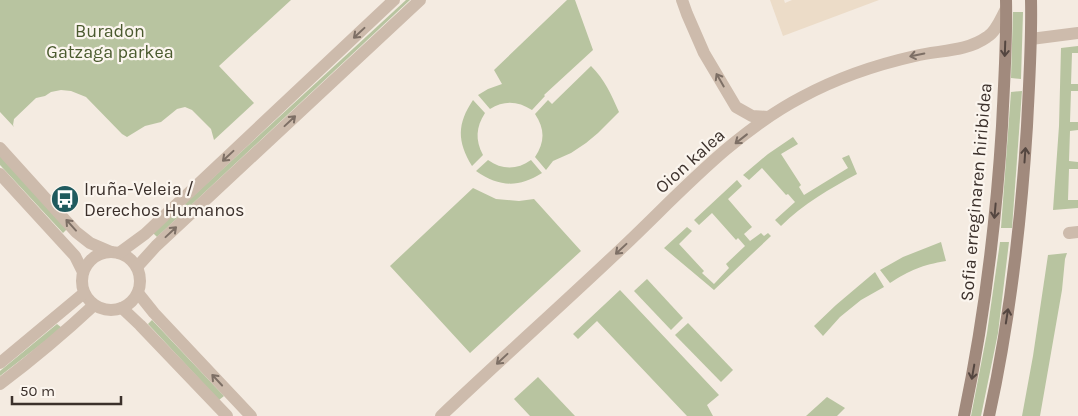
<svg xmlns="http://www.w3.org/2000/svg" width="1078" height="416" font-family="Karla,sans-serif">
<rect width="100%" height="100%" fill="#f4ebe1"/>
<g fill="#b8c4a0">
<path d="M0,0H291L219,66L254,103L214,140L211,129L192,110L185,107L177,109L161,122L145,126L127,137L122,134L86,97L71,91L61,90L51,92L45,96L36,98L14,119L13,125L14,127L0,112Z"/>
<path d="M406,0H410L157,237L153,233Z"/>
<path d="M567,0H575L593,50L544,95L545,96L532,110C518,101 504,100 490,109L478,95L488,89L502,84L494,70Z"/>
<path d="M1013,12H1023L1021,79L1011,78Z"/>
<path d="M1078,46V53H1072L1071,84H1078V91H1071L1070,122H1078V130L1070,131L1069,161L1078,162V169H1069L1068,200H1078V208L1053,210L1059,126L1061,48Z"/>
<path d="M591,66C605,80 611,94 619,112L598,133L586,143L571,153L553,161L546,170L535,157C545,142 545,129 535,114L548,100L552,104Z"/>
<path d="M1022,91L1012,228H1001L1011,92Z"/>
<path d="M473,100L485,113C476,127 475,140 483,155L472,166C457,141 457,124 473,100Z"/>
<path d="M793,137L798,144L781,154L801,185L799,187L804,195L848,168L842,158L849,155L857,174C831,188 803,204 781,226L775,220L795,202L788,194L786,195L762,168L749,180L743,175L768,154Z"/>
<path d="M0,156L67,229L63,233L0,165Z"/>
<path d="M488,160C502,170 517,170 531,160L542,173C518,188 499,187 476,171Z"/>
<path d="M737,180L742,186L728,199L752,227L744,234L750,241L761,233L764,236L768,233L771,236L714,290L664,248L687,227L692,231L679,244L704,271L702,273L714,284L729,268L726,264L745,246L738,238L736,240L712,213L699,225L694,220Z"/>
<path d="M473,188L496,199L519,201L534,199L581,251L470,353L390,266Z"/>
<path d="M941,242L946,261C922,265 910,270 890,283L880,270L903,257Z"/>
<path d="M1000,242H1009L998,333L981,416H971L987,333Z"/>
<path d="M1067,253L1065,259L1062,290L1040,416H1022L1033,356L1048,255Z"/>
<path d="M875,272L884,287L861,300L840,317L823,336L814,326L836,305Z"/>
<path d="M647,279L683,318L671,330L634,291Z"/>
<path d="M620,290L719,395L707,405L713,416H687L597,321L578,339L573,334Z"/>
<path d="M152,320L224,396L219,400L148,324Z"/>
<path d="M688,323L733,370L721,382L675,335Z"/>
<path d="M57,324L62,328L0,376V371Z"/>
<path d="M538,377L575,416H530L514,399Z"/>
<path d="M827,397L845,408L837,416H806Z"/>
</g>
<path fill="#ecdcc8" d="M770,0H784L785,3L792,0H879L783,36Z"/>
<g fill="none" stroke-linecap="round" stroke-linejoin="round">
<g stroke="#cdbbac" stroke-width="12">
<path d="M682,0L687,14L704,53L736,107L752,116L768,117"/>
<path d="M1031,39L1078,33"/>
<path d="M0,148L76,232L90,243L111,252"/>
<path d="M0,174L75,256L83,272"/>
<path d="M1069,233L1078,232"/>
<circle cx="111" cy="281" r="29"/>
<path d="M119,253L145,234L394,0"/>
<path d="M137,267L156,246L420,0"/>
<path d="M138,293L154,313L251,416"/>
<path d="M122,308L140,325L227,416"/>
<path d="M0,363L84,293"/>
<path d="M0,384C33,359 64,333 94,305"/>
<path d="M441,416C501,359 563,304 623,247C679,194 733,133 802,97C839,77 875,65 915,56C939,50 966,52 987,37C996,32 1001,18 1006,9"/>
</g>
<g stroke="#a18a7d" stroke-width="12">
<path d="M964,416C984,320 996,223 1002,126C1004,84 1007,42 1006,0"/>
<path d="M989,416C1010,320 1021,223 1027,126C1029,84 1032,42 1031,0"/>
</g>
</g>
<defs><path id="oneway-shaft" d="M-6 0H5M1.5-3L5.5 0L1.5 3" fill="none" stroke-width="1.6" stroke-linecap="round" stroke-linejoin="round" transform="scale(1.25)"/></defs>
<g stroke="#7d6f65">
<use href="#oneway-shaft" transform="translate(359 33) rotate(137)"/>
<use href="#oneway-shaft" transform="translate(917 55) rotate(168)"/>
<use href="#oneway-shaft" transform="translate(720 80) rotate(-120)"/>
<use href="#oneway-shaft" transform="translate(290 121) rotate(-43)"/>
<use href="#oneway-shaft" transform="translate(741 139) rotate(142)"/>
<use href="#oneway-shaft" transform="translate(228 156) rotate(137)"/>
<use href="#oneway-shaft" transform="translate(71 225) rotate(-132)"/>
<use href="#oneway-shaft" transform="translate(171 232) rotate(-43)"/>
<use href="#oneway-shaft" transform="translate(621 249) rotate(137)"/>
<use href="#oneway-shaft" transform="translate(502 359) rotate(137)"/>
<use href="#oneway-shaft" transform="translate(217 380) rotate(-133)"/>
</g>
<g stroke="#544640">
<use href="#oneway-shaft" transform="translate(1005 49) rotate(92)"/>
<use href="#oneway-shaft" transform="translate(1025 155) rotate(-86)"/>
<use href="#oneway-shaft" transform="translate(995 211) rotate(95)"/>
<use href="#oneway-shaft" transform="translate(1007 316) rotate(-81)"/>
<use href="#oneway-shaft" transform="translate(973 372) rotate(100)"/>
</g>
<defs>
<symbol id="bus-disc" viewBox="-11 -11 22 22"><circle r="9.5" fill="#1f5a5e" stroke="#fbf5ee"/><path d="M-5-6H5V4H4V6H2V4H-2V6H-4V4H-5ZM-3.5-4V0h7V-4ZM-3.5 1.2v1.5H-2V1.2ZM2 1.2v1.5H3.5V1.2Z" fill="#fff"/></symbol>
</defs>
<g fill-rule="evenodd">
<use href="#bus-disc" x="49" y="183" width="32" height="32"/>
</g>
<g text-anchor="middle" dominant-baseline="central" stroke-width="4.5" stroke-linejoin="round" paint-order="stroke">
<g font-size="18" fill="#4a5a2e" stroke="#fbf5ee">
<text x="110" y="31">Buradon<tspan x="110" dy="21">Gatzaga parkea</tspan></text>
</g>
<g font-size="18" fill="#3b302b" stroke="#fbf5ee">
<text transform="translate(690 161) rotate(-42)">Oion kalea</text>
<text transform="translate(976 192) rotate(-85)">Sofia erreginaren hiribidea</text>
</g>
<g font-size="18" fill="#3b302b" stroke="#fbf5ee" text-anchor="start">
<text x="84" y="189">Iruña-Veleia /<tspan x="84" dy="21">Derechos Humanos</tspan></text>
</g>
</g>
<path d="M12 396v8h109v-8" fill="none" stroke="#3b302b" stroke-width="2.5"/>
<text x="20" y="396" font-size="15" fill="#3b302b" stroke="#fbf5ee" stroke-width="4" paint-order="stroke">50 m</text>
</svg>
